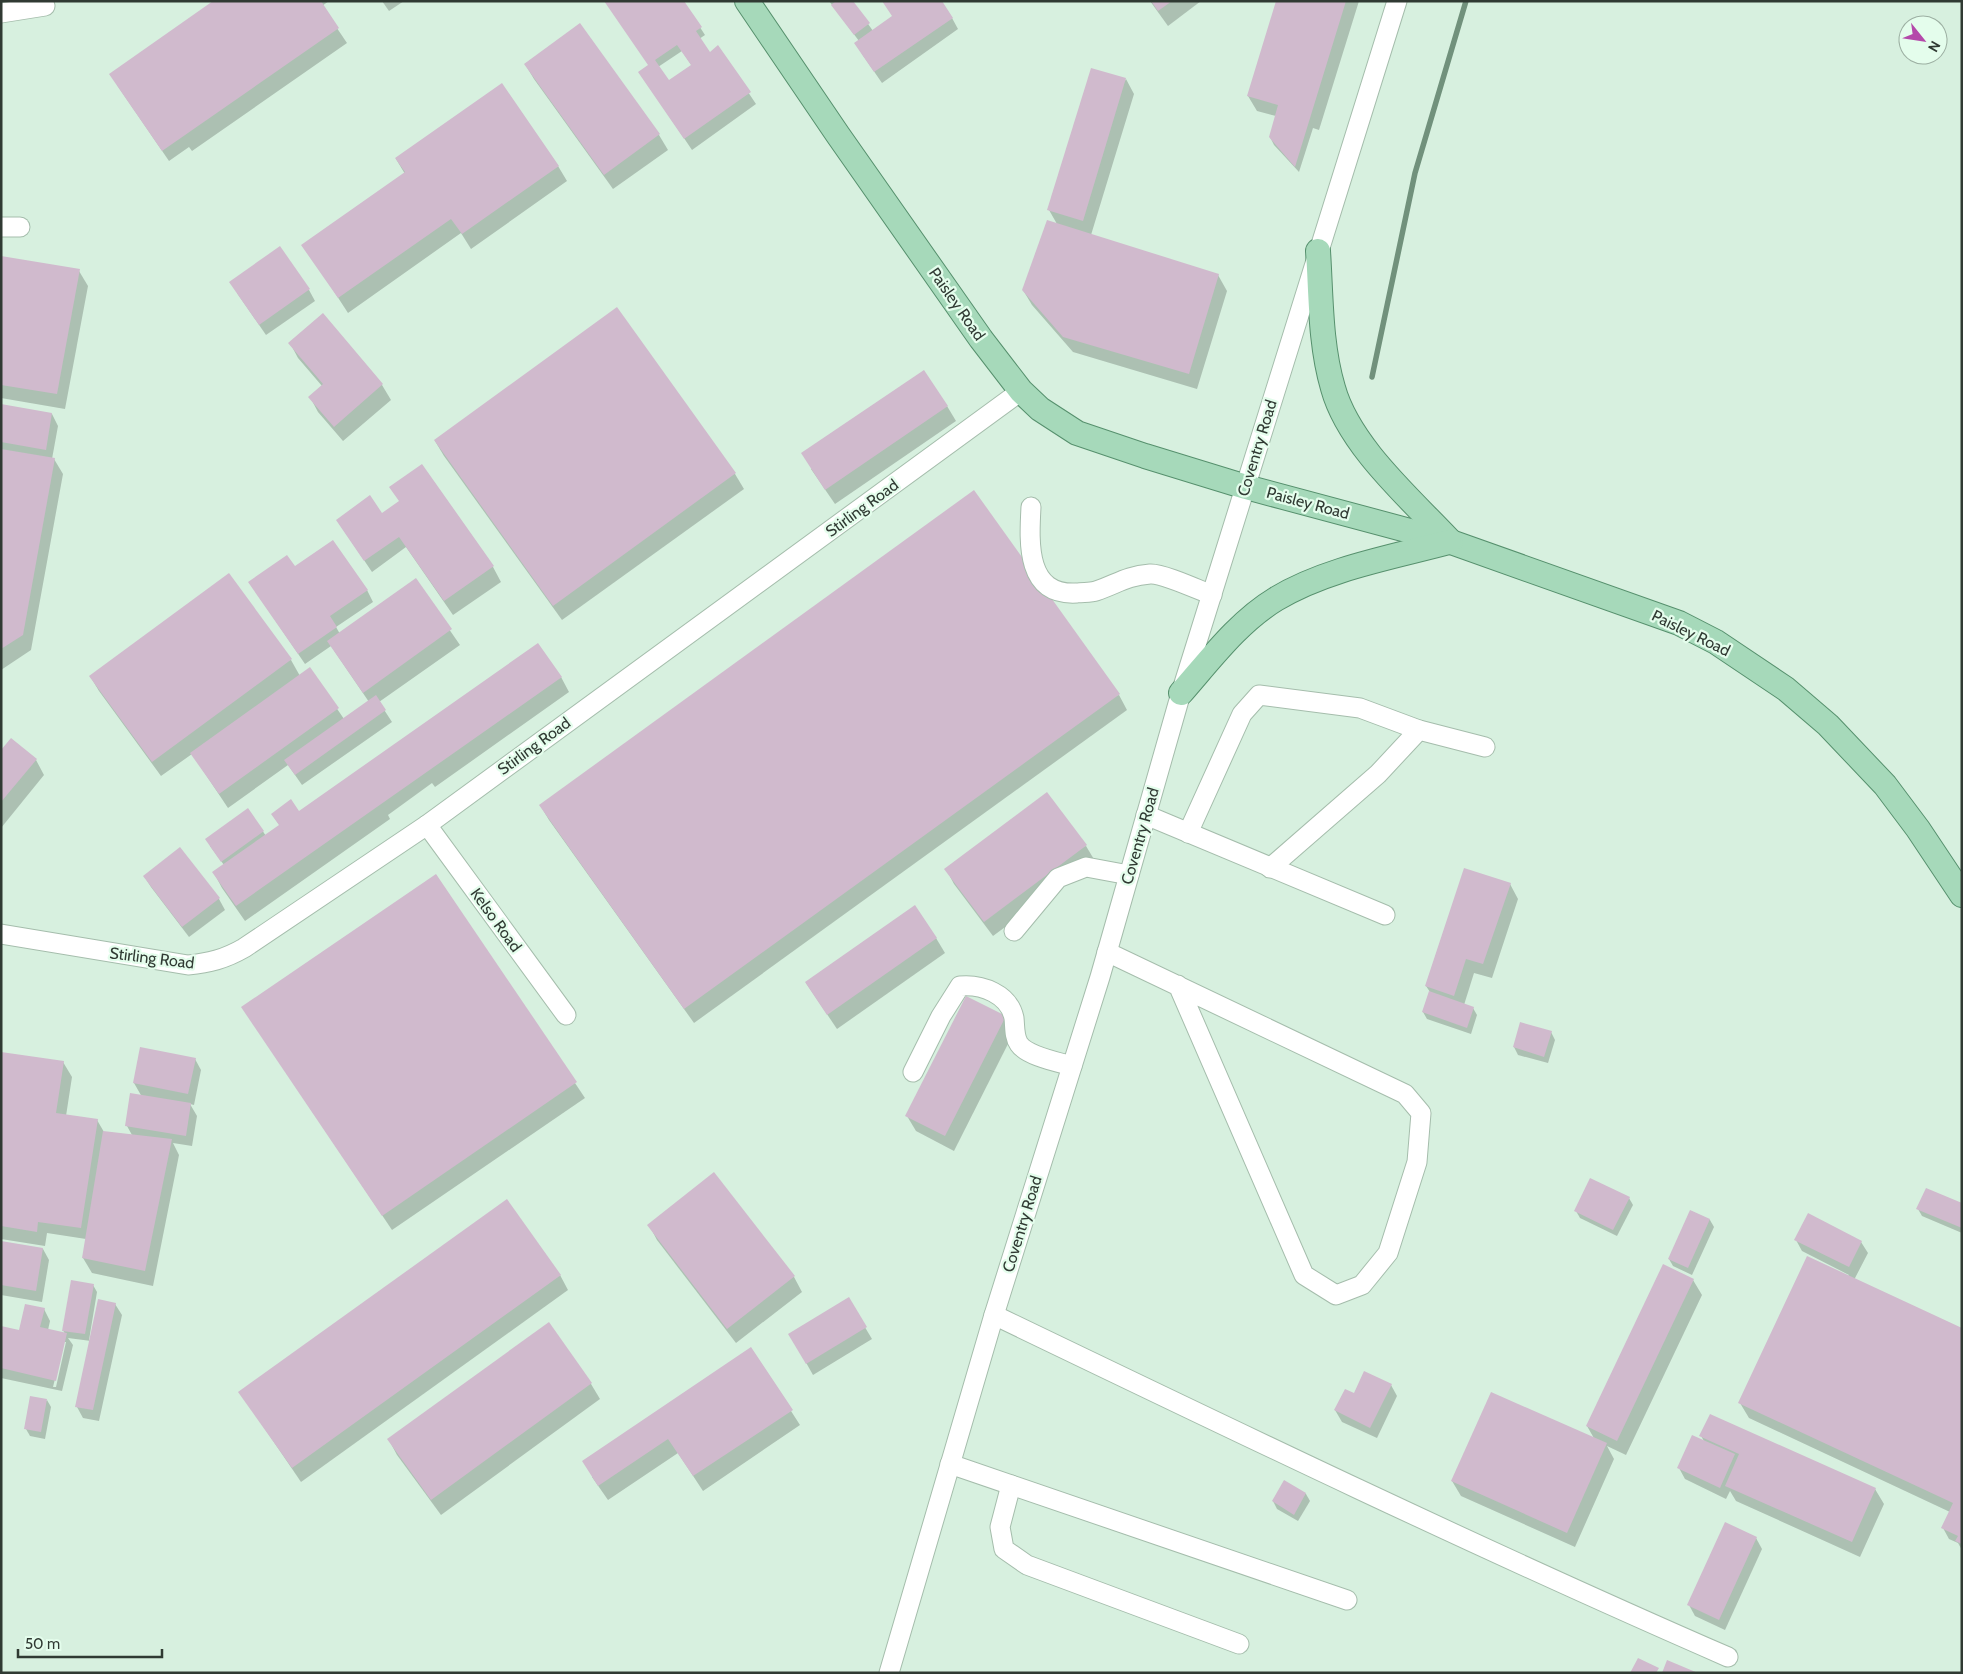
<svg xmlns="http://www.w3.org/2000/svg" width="1963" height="1674" font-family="Cabin,sans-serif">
<rect width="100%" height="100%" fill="#d7f0df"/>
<g fill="#0003" fill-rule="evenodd">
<path d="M215,1H329L322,6L347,43L192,151L189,147L169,161L117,85Z"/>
<path d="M382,1H404L389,11Z"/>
<path d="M683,1L705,35L699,39L710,53L718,47L756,104L692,150L657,98L653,69L640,51ZM682,51L692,66L668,82L658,67Z"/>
<path d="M829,1H852L873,31L952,18L958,29L882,83L862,54L859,41Z"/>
<path d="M1150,1H1201L1168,26Z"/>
<path d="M1278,1H1359L1319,130L1313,128L1299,172L1274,145L1270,137L1276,116L1257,111L1248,96Z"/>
<path d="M580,25L659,135L668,150L613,189L534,79L525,64Z"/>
<path d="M1126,79L1134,94L1091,235L1218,275L1227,291L1197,389L1073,352L1032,305L1023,290L1057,224L1049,210Z"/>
<path d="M396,159L558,166L567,181L471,249L461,233L348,313L313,259L405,174Z"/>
<path d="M1,257L79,271L88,286L65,409L1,398Z"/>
<path d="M309,290L315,301L266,335L237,293Z"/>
<path d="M617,309L735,474L744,489L562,620L444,456L435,441Z"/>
<path d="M322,315L382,385L391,400L343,441L318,412L310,397L322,386L298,358L290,343Z"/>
<path d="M1,406L52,414L58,426L52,459H54L63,474L31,650L1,670Z"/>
<path d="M947,406L956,421L835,504L811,469Z"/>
<path d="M385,519L493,567L501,582L453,615L406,547L372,572L337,520Z"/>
<path d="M295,568L367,590L373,602L336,627L340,634L415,580L460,645L379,702L392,722L302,785L288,765L228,808L192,754L161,776L99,691L90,676L291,660L300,676L310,669L344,719L369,702L331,646L305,664L250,583Z"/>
<path d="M561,677L569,692L435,787L432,783L388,815L390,819L245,921L222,888L214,873L224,865L210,846L248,809L266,836L280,826L272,814L299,813Z"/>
<path d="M1119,695L1127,710L694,1023L549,820L540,805Z"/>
<path d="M1,752L36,760L44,775L1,828Z"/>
<path d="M1086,846L1095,861L993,936L954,884L946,869Z"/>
<path d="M436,875L585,1098L392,1230L243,1008Z"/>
<path d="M144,876L219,899L225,910L189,937L151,887Z"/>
<path d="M1510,884L1518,899L1492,978L1474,973L1464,1005L1473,1008L1477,1015L1471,1034L1427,1019L1423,1012L1430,992L1426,986Z"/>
<path d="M936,938L945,953L837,1029L806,983Z"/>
<path d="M1005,1017L1014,1032L954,1151L916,1131L907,1116Z"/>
<path d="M1521,1023L1551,1032L1555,1040L1548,1063L1518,1055L1514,1047Z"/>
<path d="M141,1049L195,1059L201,1070L194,1105L190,1104L197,1116L192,1146L173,1143L179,1155L153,1286L92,1273L83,1258L86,1239L47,1233L45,1246L1,1239V1053L63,1062L72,1077L66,1116L97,1120L104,1132L132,1135L127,1126L142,1097L134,1083Z"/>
<path d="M1629,1198L1633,1205L1617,1236L1580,1218L1576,1211Z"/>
<path d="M1962,1205V1233L1922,1216L1918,1209Z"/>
<path d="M1691,1211L1710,1220L1714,1227L1692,1275L1673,1266L1669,1259Z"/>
<path d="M649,1225L794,1277L802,1292L736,1343L657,1240Z"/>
<path d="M1796,1240L1861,1242L1868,1253L1854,1280L1962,1330V1550L1958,1543L1949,1539L1943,1528L1950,1512L1749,1418L1740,1403L1849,1275L1802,1251Z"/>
<path d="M1,1242L43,1249L49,1260L42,1302L1,1295Z"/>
<path d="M560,1275L568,1290L301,1482L240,1392Z"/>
<path d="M1693,1280L1702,1295L1626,1455L1607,1446L1614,1459L1575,1547L1461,1496L1452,1481L1595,1440L1587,1426Z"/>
<path d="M93,1285L97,1292L89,1340L91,1341L115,1304L122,1315L99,1421L83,1418L77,1407L91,1341L68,1338L73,1345L62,1391L1,1378V1332L20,1331L44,1309L50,1321L48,1330L65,1334L63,1330ZM64,1342H66L56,1387H53Z"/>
<path d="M848,1299L872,1339L813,1375L790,1334Z"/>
<path d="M548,1324L591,1384L600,1399L441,1515L397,1455L389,1440Z"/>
<path d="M751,1349L800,1425L703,1491L678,1453L608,1500L592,1477Z"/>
<path d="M1391,1385L1397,1396L1377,1438L1342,1422L1335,1410L1354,1395Z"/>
<path d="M47,1400L51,1407L45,1439L30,1436L26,1429Z"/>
<path d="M1701,1436L1875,1489L1884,1504L1860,1557L1736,1501L1730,1491L1726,1499L1685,1479L1679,1468L1704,1441Z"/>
<path d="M1285,1482L1306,1494L1310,1501L1298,1521L1277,1509L1273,1501Z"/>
<path d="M1756,1538L1762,1549L1725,1630L1695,1616L1689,1605Z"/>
</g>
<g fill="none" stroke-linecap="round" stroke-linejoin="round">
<path stroke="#71917c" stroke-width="5.5" d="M1372,377L1415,173L1466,1"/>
</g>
<g fill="#d0bacd" fill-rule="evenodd">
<path d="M213,1H321L339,28L162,151L109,74Z"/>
<path d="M604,1H684L702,27L696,31L710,52L718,45L751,92L684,139L638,72L648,65ZM677,45L691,65L669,80L655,60Z"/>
<path d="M836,1H853L870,23L854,35L831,5Z"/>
<path d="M882,1H942L953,18L874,72L854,43L892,16Z"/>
<path d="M1151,1H1172L1158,11Z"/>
<path d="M1276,1H1346L1295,167L1269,137L1278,105L1247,96Z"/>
<path d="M580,23L660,134L604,175L524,64Z"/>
<path d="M1091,68L1126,78L1083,221L1047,210Z"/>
<path d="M502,83L559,166L462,234L451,219L338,298L301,245L405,172L395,158Z"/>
<path d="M1047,220L1219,274L1189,374L1063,337L1022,290Z"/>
<path d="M280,246L310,289L259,325L229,282Z"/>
<path d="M1,256L80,269L57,394L1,385Z"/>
<path d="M617,307L736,473L553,606L434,440Z"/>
<path d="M323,313L383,384L334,427L308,397L323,384L288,343Z"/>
<path d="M924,370L948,406L825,490L801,453Z"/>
<path d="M1,404L52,413L46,450L1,442Z"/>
<path d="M1,449L55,458L23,635L1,649Z"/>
<path d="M422,464L494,566L444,601L399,537L364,561L336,520L370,495L382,513L399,501L389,487Z"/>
<path d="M974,490L1120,694L684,1009L539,805Z"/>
<path d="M333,540L368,590L330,616L337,627L298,654L248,582L287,555L295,566Z"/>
<path d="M229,573L292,659L152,762L89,676Z"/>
<path d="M416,578L452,629L363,693L327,641Z"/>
<path d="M538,643L562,677L236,906L212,872L279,825L271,814L291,799L299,811Z"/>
<path d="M310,667L339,708L219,794L190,753Z"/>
<path d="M376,695L386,710L295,775L284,760Z"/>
<path d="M11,738L37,759L1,802V750Z"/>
<path d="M1047,792L1087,845L984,922L944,869Z"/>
<path d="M248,808L264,831L221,862L205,839Z"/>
<path d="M180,847L220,898L182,927L143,876Z"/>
<path d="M1464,868L1511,883L1483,964L1466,959L1454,996L1425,986Z"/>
<path d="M436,874L577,1082L382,1216L241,1007Z"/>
<path d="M915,905L937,938L827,1015L805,982Z"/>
<path d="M1429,991L1474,1007L1467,1028L1422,1012Z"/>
<path d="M966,996L1006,1016L945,1136L905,1116Z"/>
<path d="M1520,1022L1552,1031L1544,1057L1513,1047Z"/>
<path d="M140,1047L196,1058L188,1094L133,1083Z"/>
<path d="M1,1052L64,1061L56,1113L98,1119L81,1228L38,1222L37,1232L1,1226Z"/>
<path d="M130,1093L191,1103L186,1136L125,1126Z"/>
<path d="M103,1131L172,1139L145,1271L82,1258Z"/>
<path d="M714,1172L795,1276L727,1329L647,1225Z"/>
<path d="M1590,1178L1630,1197L1613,1230L1574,1211Z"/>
<path d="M1926,1188L1962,1203V1228L1916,1209Z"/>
<path d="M507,1199L561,1275L292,1468L238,1392Z"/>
<path d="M1690,1210L1710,1219L1688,1268L1668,1259Z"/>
<path d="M1808,1213L1862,1241L1849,1267L1794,1240Z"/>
<path d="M1,1241L43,1248L36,1291L1,1285Z"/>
<path d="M1807,1256L1962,1328V1544L1955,1541L1958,1536L1941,1528L1953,1503L1738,1403Z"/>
<path d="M1663,1264L1694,1279L1617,1441L1586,1426Z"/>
<path d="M71,1280L94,1284L85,1334L62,1331Z"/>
<path d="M849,1297L867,1327L806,1364L788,1334Z"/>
<path d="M98,1299L116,1303L93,1410L75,1407Z"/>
<path d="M25,1304L45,1308L40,1327L67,1333L56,1381L1,1368V1326L19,1330Z"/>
<path d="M549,1322L592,1383L431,1500L387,1439Z"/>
<path d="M751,1347L793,1410L693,1476L668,1439L598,1486L582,1461Z"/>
<path d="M1364,1371L1392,1384L1370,1428L1334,1410L1345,1389L1354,1393Z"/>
<path d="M1491,1392L1607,1443L1567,1533L1451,1481Z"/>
<path d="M30,1396L47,1399L41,1432L24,1429Z"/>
<path d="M1710,1414L1876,1488L1852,1542L1725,1486L1739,1454L1699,1436Z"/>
<path d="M1692,1435L1735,1454L1720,1488L1677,1468Z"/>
<path d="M1284,1480L1306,1493L1294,1515L1272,1501Z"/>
<path d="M1725,1522L1757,1537L1719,1620L1687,1605Z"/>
<path d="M1638,1658L1659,1668L1656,1673H1630Z"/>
<path d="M1667,1660L1698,1673H1662Z"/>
</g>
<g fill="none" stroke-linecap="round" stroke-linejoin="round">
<defs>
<g id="minor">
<path d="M1,13L45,6"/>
<path d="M1,227H20"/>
<path d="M1031,507C1029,544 1026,596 1077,593C1083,592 1090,593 1096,591C1117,584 1126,576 1150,574C1162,573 1199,590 1212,595"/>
<path d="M1146,815L1385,915"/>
<path d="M427,825L566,1015"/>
<path d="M1188,833L1242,714L1259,695L1360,708L1419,730"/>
<path d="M1270,868L1378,774L1419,730L1485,747"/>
<path d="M1014,931L1058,878L1086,867L1129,875"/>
<path d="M1,934L188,965C209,963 225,959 244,948L427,825L1021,391"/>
<path d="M1107,952L1405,1094L1421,1113L1417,1162L1388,1253L1362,1285L1336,1295L1304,1275L1178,985"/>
<path d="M913,1072L941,1016L960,986C982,984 1009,994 1014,1018C1015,1027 1014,1037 1019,1044C1027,1056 1058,1062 1072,1066"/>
<path d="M994,1315C1237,1432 1480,1549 1728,1657"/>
<path d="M950,1464L1347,1600"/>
<path d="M1011,1485L1000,1527L1004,1549L1027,1565L1239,1644"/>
<path d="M889,1673L994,1315L1100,977L1181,693L1397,1"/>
</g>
<g id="major">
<path d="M747,1L838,135L981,339L1021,391L1040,409L1077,433L1145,456L1246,487L1451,542L1679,623L1716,642L1786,689L1828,725L1885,785L1918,829L1962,895"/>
<path d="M1318,251C1321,296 1320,344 1333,388C1349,446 1411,499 1451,542"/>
<path d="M1181,693C1210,660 1238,622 1276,599C1325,569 1393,557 1449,542"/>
</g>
</defs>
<use href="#minor" stroke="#a5bdac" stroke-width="21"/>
<use href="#major" stroke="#56906d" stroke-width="26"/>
<use href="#minor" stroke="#fff" stroke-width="19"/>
<use href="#major" stroke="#a6d9ba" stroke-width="24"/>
</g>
<g text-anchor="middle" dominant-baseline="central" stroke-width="4.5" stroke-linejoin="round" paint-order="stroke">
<g font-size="16" fill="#303a33" stroke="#e4fdec">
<text transform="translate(957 304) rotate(55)">Paisley Road</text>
<text transform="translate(1257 448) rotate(-73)">Coventry Road</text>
<text transform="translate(1308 503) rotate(15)">Paisley Road</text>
<text transform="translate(862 508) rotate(-36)">Stirling Road</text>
<text transform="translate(1691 633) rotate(26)">Paisley Road</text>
<text transform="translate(534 746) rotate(-36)">Stirling Road</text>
<text transform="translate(1140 836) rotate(-74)">Coventry Road</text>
<text transform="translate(496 920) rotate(54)">Kelso Road</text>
<text transform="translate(152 958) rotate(7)">Stirling Road</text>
<text transform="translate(1022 1224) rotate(-73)">Coventry Road</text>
</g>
</g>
<rect width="1963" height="1674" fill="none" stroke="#303a33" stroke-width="5"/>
<g transform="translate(1923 40) rotate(120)"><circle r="24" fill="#e4fdec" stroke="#9cafa2"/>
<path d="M0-4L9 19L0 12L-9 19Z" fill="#b449aa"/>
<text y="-8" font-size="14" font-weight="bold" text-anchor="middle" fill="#303a33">N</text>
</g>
<path d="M18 1649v8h144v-8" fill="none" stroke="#303a33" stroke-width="2.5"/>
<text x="25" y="1649" font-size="15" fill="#303a33" stroke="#e4fdec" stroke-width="4" paint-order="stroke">50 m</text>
</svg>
